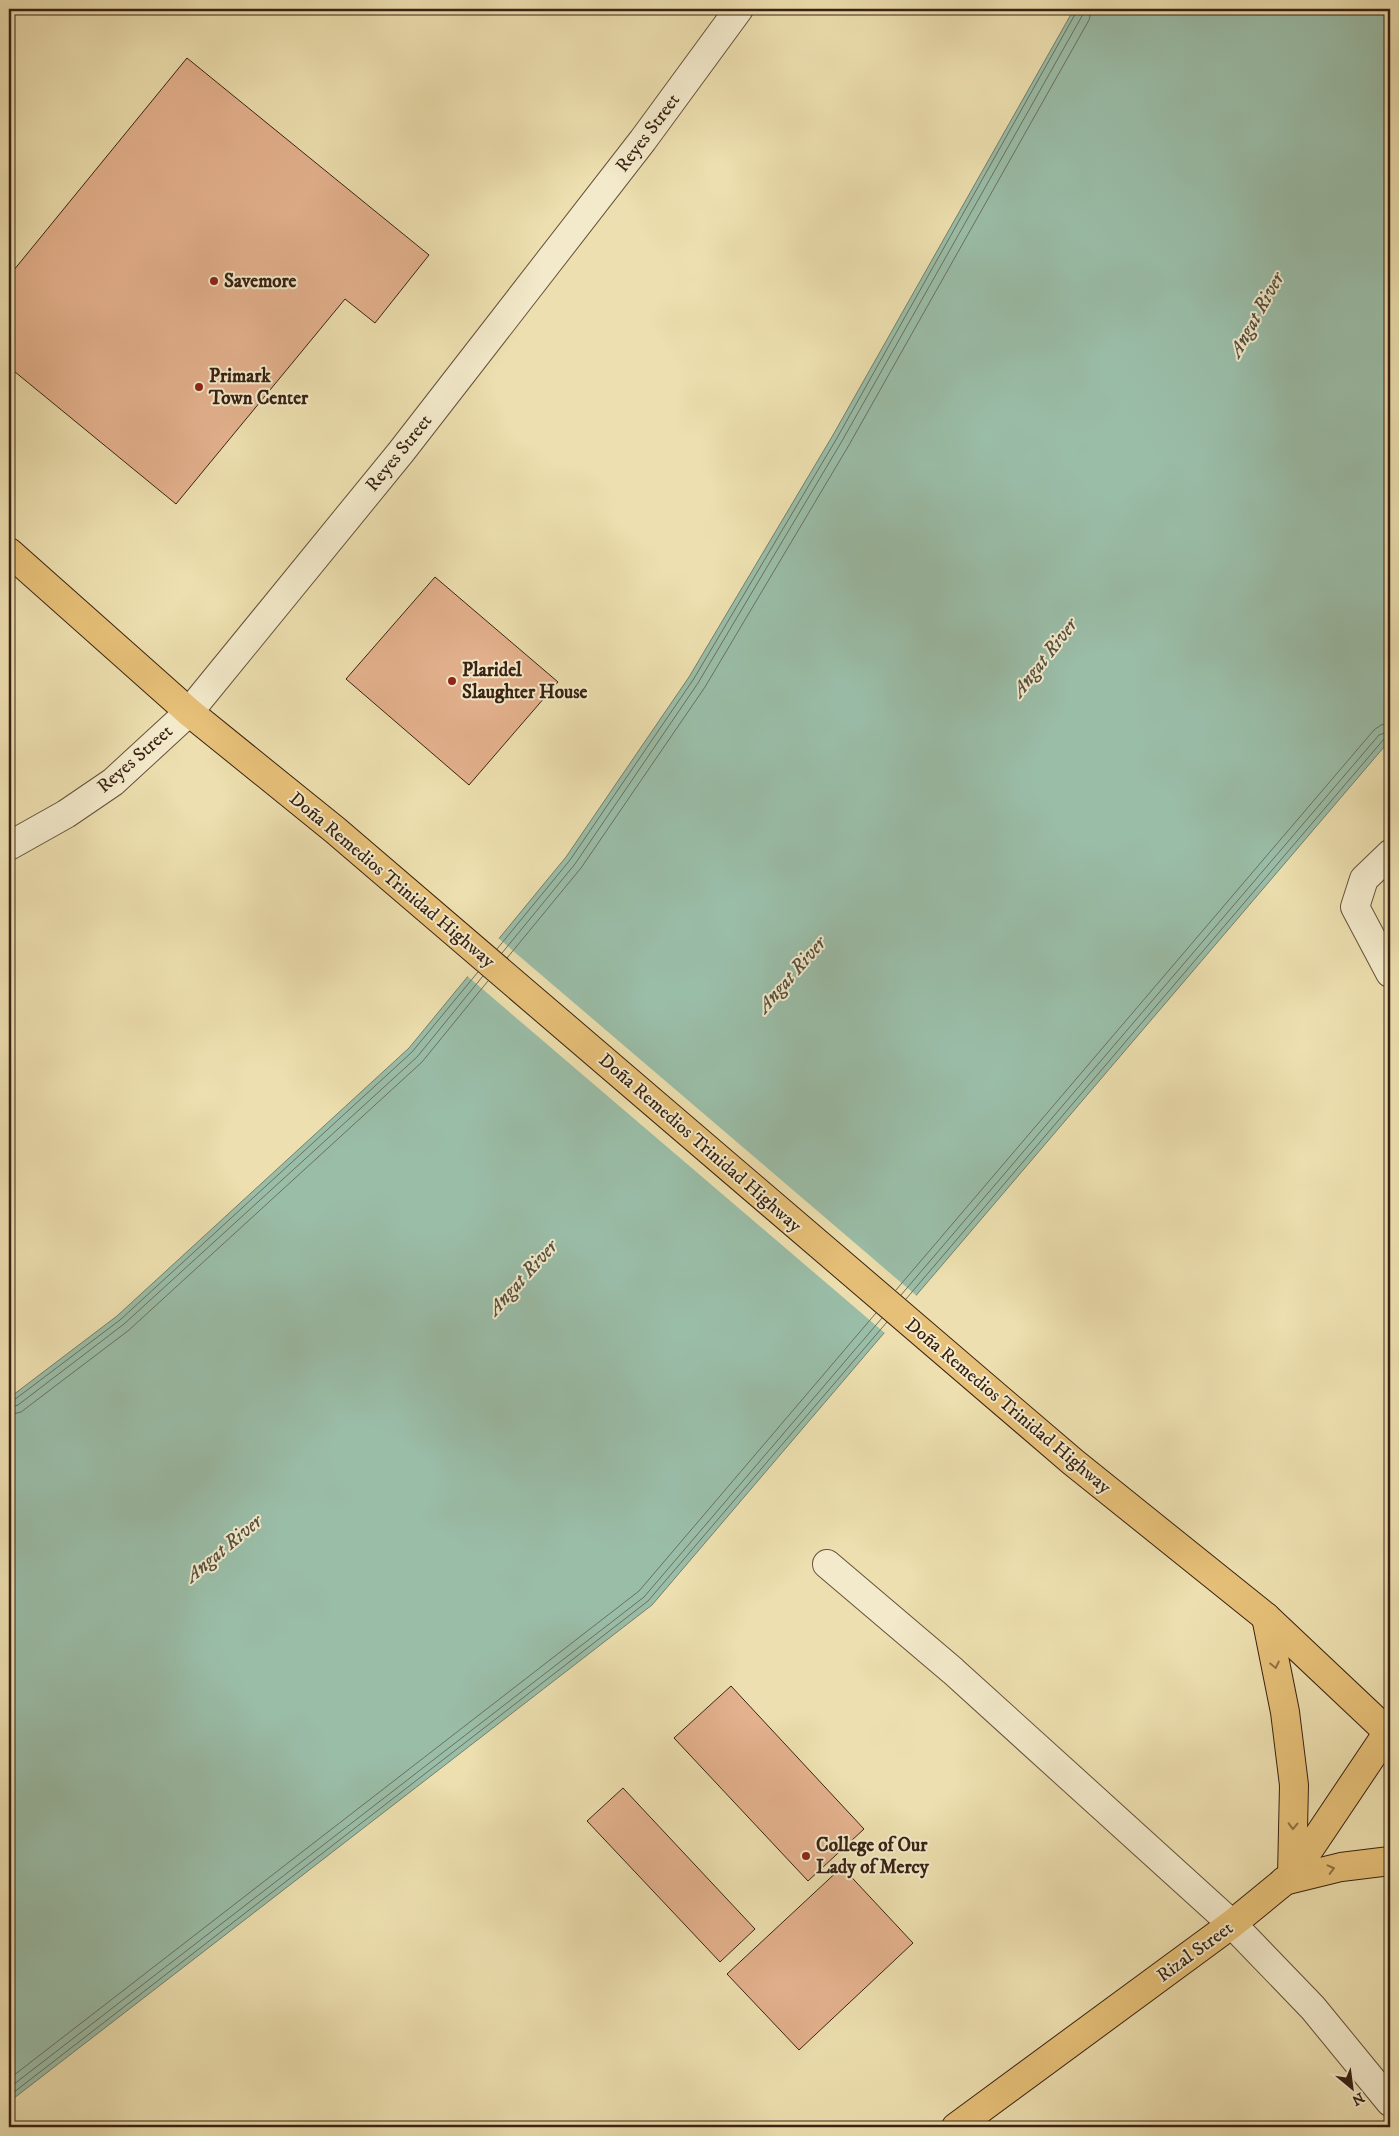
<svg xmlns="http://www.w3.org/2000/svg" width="1399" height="2136" font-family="'IM FELL DW Pica',serif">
<rect width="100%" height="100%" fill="#eddfaf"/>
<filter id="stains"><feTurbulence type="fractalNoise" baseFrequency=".004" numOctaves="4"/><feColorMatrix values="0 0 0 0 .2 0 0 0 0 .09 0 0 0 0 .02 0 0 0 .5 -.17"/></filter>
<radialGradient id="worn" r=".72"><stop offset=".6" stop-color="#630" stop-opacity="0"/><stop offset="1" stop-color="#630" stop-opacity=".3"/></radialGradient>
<path fill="#9abda8" stroke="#737f6c" d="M1074,9H1390V740L652,1605L9,2102V1398L117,1316L409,1048L566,857L689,677L833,435Z"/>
<path fill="#eddfaf" d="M497,937L918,1297L886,1334L466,975Z"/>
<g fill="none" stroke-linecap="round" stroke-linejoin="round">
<g stroke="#6a705e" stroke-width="1">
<path d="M497,949L570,860L693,680L837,438L1078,9"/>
<path d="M502,953L575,864L698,683L842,441L1082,16L1084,9"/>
<path d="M507,958L581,868L705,687L849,445L1089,20L1092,9"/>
<path d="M896,1290L1374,730L1381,725L1390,723"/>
<path d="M901,1295L1379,735L1390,731"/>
<path d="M906,1299L1384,739L1390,737"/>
<path d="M9,1401L14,1400L120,1320L412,1052L478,972"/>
<path d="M9,1408L18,1405L124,1324L417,1057L483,976"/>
<path d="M9,1415L21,1412L129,1330L422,1062L488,981"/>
<path d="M9,2079L639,1591L876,1313"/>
<path d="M9,2088L644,1597L882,1318"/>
<path d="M9,2096L648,1601L887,1322"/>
</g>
</g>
<g fill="#e3b18d" stroke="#392213">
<path d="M187,58L429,255L375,323L345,299L176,504L9,367V276Z"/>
<path d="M435,577L558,682L469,785L346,679Z"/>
<path d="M731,1686L864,1829L808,1881L674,1738Z"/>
<path d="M623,1788L755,1929L720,1962L587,1821Z"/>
<path d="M842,1867L913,1943L799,2050L727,1974Z"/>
</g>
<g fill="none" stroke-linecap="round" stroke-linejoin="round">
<defs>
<g id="minor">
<path d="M9,846L66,814L113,782L189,712L401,452L643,140L739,9"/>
<path d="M1390,854L1364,879L1355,907L1390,973"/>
<path d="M827,1564L953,1671L1232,1924L1313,2008L1390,2102"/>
</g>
<g id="major">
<path d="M9,552L189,712L335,830L1073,1462L1266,1617L1390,1734"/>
<path d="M1266,1617L1285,1712L1294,1785L1292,1875"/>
<path d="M1284,1881L1341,1867L1390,1861"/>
<path d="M956,2127L1232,1924L1292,1875L1388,1732"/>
</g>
</defs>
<use href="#minor" stroke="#66513a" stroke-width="30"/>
<use href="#major" stroke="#392213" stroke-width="30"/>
<use href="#minor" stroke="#f3eacb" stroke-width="28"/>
<use href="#major" stroke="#e6c078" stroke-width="28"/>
</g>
<defs><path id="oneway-chevron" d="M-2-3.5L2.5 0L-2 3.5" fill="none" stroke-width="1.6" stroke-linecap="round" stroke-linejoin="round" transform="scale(1.25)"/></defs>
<g stroke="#907146">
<use href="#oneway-chevron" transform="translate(1275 1665) rotate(78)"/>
<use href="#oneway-chevron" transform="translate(1293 1826) rotate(91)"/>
<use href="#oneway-chevron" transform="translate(1331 1869) rotate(-14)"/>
</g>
<g fill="#8f2418" stroke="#f3eacb" stroke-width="2">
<circle cx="214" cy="281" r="5"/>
<circle cx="199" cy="387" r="5"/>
<circle cx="452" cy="681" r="5"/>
<circle cx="806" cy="1856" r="5"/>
</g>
<g text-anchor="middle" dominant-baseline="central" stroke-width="4" stroke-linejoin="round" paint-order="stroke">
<g font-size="19" fill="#392213" stroke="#f3eacb">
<text transform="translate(648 133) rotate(-53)">Reyes Street</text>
<text transform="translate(399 453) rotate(-51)">Reyes Street</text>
<text transform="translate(135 759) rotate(-41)">Reyes Street</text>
<text transform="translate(392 880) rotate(40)">Doña Remedios Trinidad Highway</text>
<text transform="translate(700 1143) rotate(41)">Doña Remedios Trinidad Highway</text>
<text transform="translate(1008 1406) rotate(40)">Doña Remedios Trinidad Highway</text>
<text transform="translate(1195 1952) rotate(-36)">Rizal Street</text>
</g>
<g font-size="19" font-weight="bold" fill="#392213" stroke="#f3eacb" text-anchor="start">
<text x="224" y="281">Savemore</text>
<text x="209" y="376">Primark<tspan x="209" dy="22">Town Center</tspan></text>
<text x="462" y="670">Plaridel<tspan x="462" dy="22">Slaughter House</tspan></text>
<text x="816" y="1845">College of Our<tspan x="816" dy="22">Lady of Mercy</tspan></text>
</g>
<g font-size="20" font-style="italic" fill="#565040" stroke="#f3eacb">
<text transform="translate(1257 315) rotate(-61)">Angat River</text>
<text transform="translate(1045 658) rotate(-52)">Angat River</text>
<text transform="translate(792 975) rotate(-49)">Angat River</text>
<text transform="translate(523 1278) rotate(-48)">Angat River</text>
<text transform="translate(224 1549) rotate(-40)">Angat River</text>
</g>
</g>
<rect width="1399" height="2136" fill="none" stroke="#eddfaf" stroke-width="30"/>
<rect x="10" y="10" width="1379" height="2116" fill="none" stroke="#392213" stroke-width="2.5"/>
<rect x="15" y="15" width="1369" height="2106" fill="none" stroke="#392213"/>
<g transform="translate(1352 2088) rotate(151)" stroke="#f3eacb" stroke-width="4" paint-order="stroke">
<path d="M0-4L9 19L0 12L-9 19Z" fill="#392213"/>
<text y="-8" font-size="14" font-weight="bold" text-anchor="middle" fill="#392213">N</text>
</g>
<rect width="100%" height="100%" filter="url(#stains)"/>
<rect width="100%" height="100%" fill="url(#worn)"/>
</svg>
